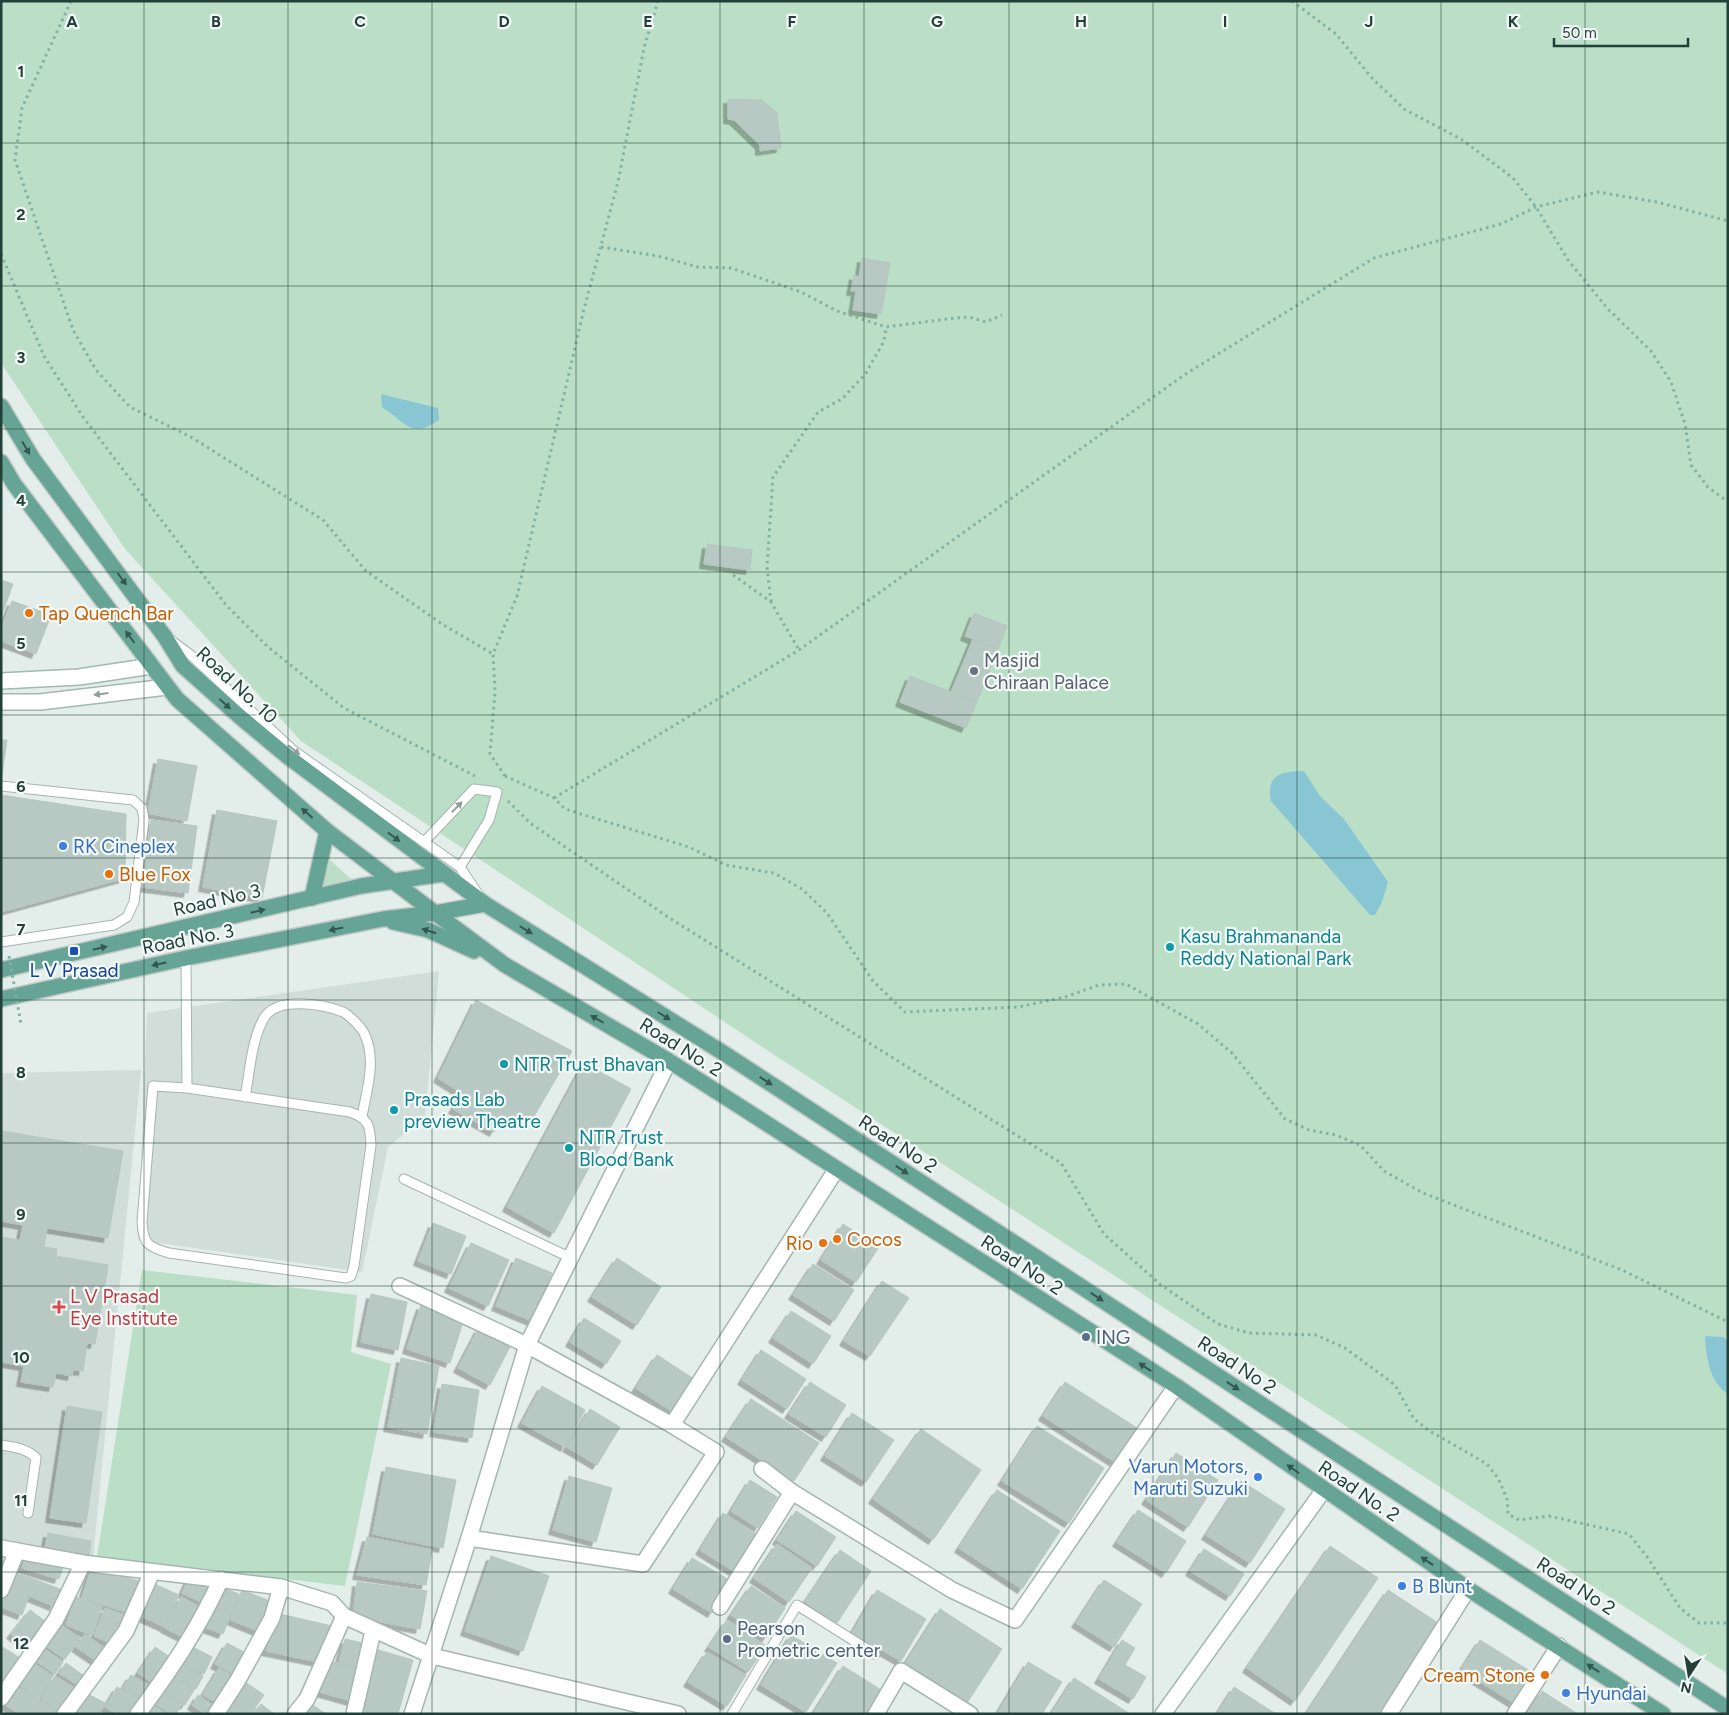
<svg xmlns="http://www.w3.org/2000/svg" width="1729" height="1715" font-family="Figtree,sans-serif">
<defs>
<filter id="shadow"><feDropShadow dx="-4.5" dy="4.5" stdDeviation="0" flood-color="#0004"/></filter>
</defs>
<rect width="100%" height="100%" fill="#e3ede9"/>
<g fill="#d1ddd8">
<path d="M439,971L425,1117L388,1147L362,1272L138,1240L147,1013Z"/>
<path d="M141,1070L93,1558L1,1541V1073Z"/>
</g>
<g fill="#bbdfc6">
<path d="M1,1H1728V1674L776,1056L301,741L125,549L1,363Z"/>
<path d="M330,860L351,879L323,886Z"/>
<path d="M142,1270L357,1295L351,1352L391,1364L345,1586L97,1557Z"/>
</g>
<g fill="#89c6d4">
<path d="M381,394L438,408L439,420C411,440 406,422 382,407Z"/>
<path d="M1304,771L1320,796L1344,819L1388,882L1382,902L1375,915H1370L1271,801C1266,775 1281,771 1304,771Z"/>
<path d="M1705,1336L1724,1337L1728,1342V1394C1709,1382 1706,1356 1705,1336Z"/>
</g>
<g fill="#b8c8c2" stroke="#b5c7c0" filter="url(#shadow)">
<path d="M728,99L762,100L777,113L781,148L760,151V145L734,120L728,119Z"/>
<path d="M862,258L890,263L881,314L853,310L856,291H851L854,275L859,277Z"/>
<path d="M707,544L752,550L750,570L704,564Z"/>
<path d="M1,580L13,584L1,617Z"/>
<path d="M12,601L51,615L36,654L1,641V629Z"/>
<path d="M974,613L1007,626L998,649L965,636Z"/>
<path d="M973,639L998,649L977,702L951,692Z"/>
<path d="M910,676L977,702L966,728L900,702Z"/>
<path d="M1,740H7L1,782Z"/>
<path d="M158,759L197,766L187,821L148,813Z"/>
<path d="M1,795L126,814L125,878L1,912Z"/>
<path d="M217,810L277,821L262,898L203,887Z"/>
<path d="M151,820L197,826L188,893L142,887Z"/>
<path d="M476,1000L572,1051L529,1125L503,1116L494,1132L453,1109L462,1093L438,1078Z"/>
<path d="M584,1063L631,1089L554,1233L507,1207Z"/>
<path d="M1,1131L123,1151L108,1238L47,1228L44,1247L57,1249L56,1256L108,1265L95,1344L87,1343L83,1371L73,1370L72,1376L56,1373L53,1387L21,1382L24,1366L1,1362V1237L20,1240L23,1225L1,1221Z"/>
<path d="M433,1223L466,1236L451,1274L418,1261Z"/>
<path d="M843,1224L879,1247L856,1282L821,1260Z"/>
<path d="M471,1243L509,1260L488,1306L449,1288Z"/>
<path d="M516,1258L552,1273L532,1321L496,1306Z"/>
<path d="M617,1258L661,1287L637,1325L592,1297Z"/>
<path d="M813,1264L854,1290L834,1321L793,1295Z"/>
<path d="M882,1281L909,1298L870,1356L844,1341Z"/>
<path d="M371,1294L407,1302L398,1350L361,1342Z"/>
<path d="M421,1305L464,1319L450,1363L407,1349Z"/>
<path d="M791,1311L831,1336L813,1364L773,1338Z"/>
<path d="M584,1318L621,1341L606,1364L570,1342Z"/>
<path d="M479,1328L511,1345L490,1385L458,1368Z"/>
<path d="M761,1350L806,1379L787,1409L742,1380Z"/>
<path d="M657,1355L694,1379L673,1412L636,1388Z"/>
<path d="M401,1358L439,1366L427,1434L388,1427Z"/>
<path d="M810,1382L846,1405L826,1437L789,1414Z"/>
<path d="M1065,1382L1137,1428L1115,1462L1043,1416Z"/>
<path d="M442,1384L479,1390L472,1438L434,1432Z"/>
<path d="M542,1386L585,1410L565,1447L522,1423Z"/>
<path d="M751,1399L819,1443L794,1481L726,1437Z"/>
<path d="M67,1406L102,1412L86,1523L50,1518Z"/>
<path d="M590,1409L620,1427L597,1465L567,1447Z"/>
<path d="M852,1413L894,1440L866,1482L825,1456Z"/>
<path d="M1037,1426L1104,1468L1069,1523L1002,1481Z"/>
<path d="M921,1429L981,1470L933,1540L873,1499Z"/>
<path d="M1176,1453L1218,1480L1188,1527L1146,1500Z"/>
<path d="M386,1467L456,1480L443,1548L373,1534Z"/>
<path d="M569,1476L612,1488L596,1542L553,1530Z"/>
<path d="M750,1480L777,1497L758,1528L731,1511Z"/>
<path d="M1241,1481L1285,1509L1250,1563L1206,1535Z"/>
<path d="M997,1490L1060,1531L1022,1589L959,1548Z"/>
<path d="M1138,1510L1186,1541L1166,1573L1117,1542Z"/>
<path d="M796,1511L836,1537L817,1566L777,1540Z"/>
<path d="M723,1513L760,1536L737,1573L700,1550Z"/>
<path d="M48,1533L91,1541L89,1555L45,1547Z"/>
<path d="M367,1537L432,1550L426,1585L357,1575Z"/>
<path d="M777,1544L812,1568L789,1602L754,1578Z"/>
<path d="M1330,1546L1378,1578L1295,1701L1247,1668Z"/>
<path d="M1204,1549L1244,1574L1230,1596L1190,1571Z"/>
<path d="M840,1550L871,1571L837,1623L805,1602Z"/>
<path d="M26,1556L63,1567L59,1579L22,1568Z"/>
<path d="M491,1556L549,1576L523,1651L465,1631Z"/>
<path d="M692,1558L731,1581L712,1613L673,1589Z"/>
<path d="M92,1567L142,1582L132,1614L82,1598Z"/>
<path d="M12,1571L60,1589L54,1606L29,1596L22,1615L1,1607V1600Z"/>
<path d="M190,1576L213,1587L205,1604L182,1593Z"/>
<path d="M1104,1580L1142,1604L1114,1647L1076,1623Z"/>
<path d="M150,1582L179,1595L165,1627L136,1614Z"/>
<path d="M357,1582L427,1591L420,1629L353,1617Z"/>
<path d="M751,1586L785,1608L766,1638L731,1615Z"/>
<path d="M220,1587L239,1594L223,1634L204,1627Z"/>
<path d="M242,1590L275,1603L263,1633L231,1620Z"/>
<path d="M877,1590L926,1619L901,1661L852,1633Z"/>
<path d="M1388,1590L1438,1623L1378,1714H1306Z"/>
<path d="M76,1597L102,1607L92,1635L66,1625Z"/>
<path d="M181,1597L204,1609L187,1639L165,1628Z"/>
<path d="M105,1608L127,1616L116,1645L94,1636Z"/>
<path d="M940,1609L1002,1649L967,1703L905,1664Z"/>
<path d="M30,1610L50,1625L31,1649L11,1634Z"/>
<path d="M280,1614L332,1626L319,1662L266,1651Z"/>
<path d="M727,1620L766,1646L748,1672L709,1647Z"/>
<path d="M58,1623L80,1638L65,1659L43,1644Z"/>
<path d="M85,1634L107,1650L98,1662L76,1647Z"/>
<path d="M791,1635L837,1663L806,1712L761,1685Z"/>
<path d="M345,1639L367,1644L361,1668L339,1663Z"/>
<path d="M1122,1640L1135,1648L1125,1665L1146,1677L1133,1699L1099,1679Z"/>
<path d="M1480,1640L1533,1673L1514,1703L1461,1670Z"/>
<path d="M227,1643L249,1655L238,1676L215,1664Z"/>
<path d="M1,1646L20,1658L1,1686Z"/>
<path d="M191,1646L212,1657L204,1674L182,1663Z"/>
<path d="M42,1647L63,1662L55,1674L33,1659Z"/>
<path d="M155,1647L174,1660L156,1685L138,1673Z"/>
<path d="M375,1649L413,1660L398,1714H357Z"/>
<path d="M707,1652L746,1675L727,1706L688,1682Z"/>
<path d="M29,1660L53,1676L39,1698L14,1682Z"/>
<path d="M329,1661L360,1670L352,1701L320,1692Z"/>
<path d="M1028,1662L1062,1682L1042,1714H997Z"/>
<path d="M66,1663L87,1678L81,1687L59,1673Z"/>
<path d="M180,1663L203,1676L196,1689L173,1675Z"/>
<path d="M843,1666L886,1693L873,1714H813Z"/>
<path d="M219,1668L235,1678L219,1704L203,1695Z"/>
<path d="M131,1675L154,1688L146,1701L123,1688Z"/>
<path d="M170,1675L194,1690L185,1705L161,1689Z"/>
<path d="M55,1676L78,1690L63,1713L41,1699Z"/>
<path d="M1074,1678L1130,1714H1051Z"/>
<path d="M245,1682L264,1695L251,1714H224Z"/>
<path d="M13,1684L38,1699L29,1714H20L2,1703Z"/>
<path d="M117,1687L141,1700L133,1714H117L105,1707Z"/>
<path d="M1234,1687L1276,1714H1217Z"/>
<path d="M159,1690L182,1704L176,1714H171L151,1701Z"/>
<path d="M82,1691L105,1703L99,1714H70Z"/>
<path d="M1542,1691L1578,1714H1527Z"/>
<path d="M198,1695L217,1708L213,1714H205L192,1705Z"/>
<path d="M39,1700L62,1714H30Z"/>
<path d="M149,1703L167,1714H142Z"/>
<path d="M310,1703L326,1714H303Z"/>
<path d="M261,1704L274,1714H253Z"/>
</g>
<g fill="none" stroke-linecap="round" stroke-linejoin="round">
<defs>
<g id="lane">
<path d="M172,641L192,656L294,751L460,867L478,894"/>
<path d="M1,786L133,800L142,808L144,820L134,902L127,917L114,925L1,942"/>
<path d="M424,842L474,789L497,792L489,820L460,867"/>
<path d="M186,958L187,1088L350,1112C369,1119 370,1125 371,1145L354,1266L351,1276L346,1278L169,1253C148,1247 143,1244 142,1222L153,1086L187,1088"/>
<path d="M245,1097C250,1072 251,1041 264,1018C277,996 323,1004 343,1012C349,1015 361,1027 364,1033C377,1059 367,1089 362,1116"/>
<path d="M404,1179L571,1258"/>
<path d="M1,1445C14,1447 26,1448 36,1458L28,1513"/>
<path d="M732,1714L797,1605L875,1654"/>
</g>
<g id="street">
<path d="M400,1286L527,1345L672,1425L716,1452L643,1564L469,1538"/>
<path d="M672,1425L836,1170"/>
<path d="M762,1469L792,1492L952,1590L1015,1620L1176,1386"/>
<path d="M1,1548L83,1563L281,1587L332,1603L344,1616L432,1656L678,1714"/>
<path d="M1,1590L17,1551"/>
<path d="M720,1607L792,1492"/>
<path d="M1,1698L56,1619L83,1563"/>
<path d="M65,1714L126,1631L152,1572"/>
<path d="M138,1714C171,1669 198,1630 221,1579"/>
<path d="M216,1714L238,1680L272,1618L281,1587"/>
<path d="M295,1714L307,1699L344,1616"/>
<path d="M354,1714L373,1631"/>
<path d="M412,1714L469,1538L527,1345L669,1061"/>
<path d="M876,1714L901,1671L970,1714"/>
<path d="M1389,1714L1468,1589"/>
<path d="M1515,1714L1559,1646"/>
</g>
<g id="secondary">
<path d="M1,681L79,677L152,666"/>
<path d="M1,702H40L167,687"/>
<path d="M1163,1714L1323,1491"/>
</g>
<g id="primary">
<path d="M1,406L33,459L165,637L183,666L239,716L287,756L485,904L725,1054L1728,1709"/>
<path d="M1,462L14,484L177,699L327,831L435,913L505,965L669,1061L1176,1386L1468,1589L1663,1714"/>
<path d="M312,898L327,831"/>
<path d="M393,922L428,930L474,951"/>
<path d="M1,970L361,886L443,874"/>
<path d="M1,999L186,958L383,919L435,913L485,904"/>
</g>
</defs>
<use href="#lane" stroke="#a5b5b0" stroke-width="11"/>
<use href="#street" stroke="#a5b5b0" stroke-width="18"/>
<use href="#secondary" stroke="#a1b9b1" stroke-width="18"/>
<use href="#primary" stroke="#c1c9c7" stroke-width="18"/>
<g stroke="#82b2a4" stroke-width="3" stroke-dasharray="2.5 4" stroke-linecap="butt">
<path d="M71,1L22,108L15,160L73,330L96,370L130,407L191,437L323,520L366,571L442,624L493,654"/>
<path d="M1292,1L1336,34L1371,77L1404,109L1461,139L1513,178L1536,207L1568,260L1607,308L1651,351L1671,382L1685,424L1691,465L1708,487L1728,502"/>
<path d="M601,247L658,256L698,267L731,268L801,292L837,311L886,327L955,318L969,317L986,322L1002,315"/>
<path d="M1,254L44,356L83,417L226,605L268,647L344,708L475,776"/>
<path d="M733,575L771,602L799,650"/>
<path d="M771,602L767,567L773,477L818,412L842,399L866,373L884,341L886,327"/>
<path d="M505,776L554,798L565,809L689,847L726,865L774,873L802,889L827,913L873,981L905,1012L1018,1007L1065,997L1099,985L1126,984L1198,1024L1232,1053L1285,1119L1309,1130L1336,1135L1360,1145L1384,1171L1423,1193L1622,1270L1728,1322"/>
<path d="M505,776L490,754L495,692L493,654L517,596L584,309L618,182L644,48L658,1"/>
<path d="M554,798L799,650L1184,375L1374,258L1501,224L1536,207L1598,192L1657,202L1728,221"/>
<path d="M508,801L530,823L671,919L1061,1163L1104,1234L1161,1285L1218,1324L1249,1333L1316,1335L1345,1348L1395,1385L1414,1419L1428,1430L1487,1464L1498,1478L1507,1499L1508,1514L1519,1520L1549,1516L1629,1534L1648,1558L1680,1608L1699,1623H1728"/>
</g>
<use href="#lane" stroke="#fff" stroke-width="9"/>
<use href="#street" stroke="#fff" stroke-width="15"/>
<use href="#secondary" stroke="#fff" stroke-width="15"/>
<use href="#primary" stroke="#66a496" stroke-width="15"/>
<path stroke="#82b2a4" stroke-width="3" stroke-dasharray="2.5 4" stroke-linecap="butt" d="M9,956L21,1024"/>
</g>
<defs><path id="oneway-solid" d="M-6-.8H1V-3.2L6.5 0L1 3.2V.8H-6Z" transform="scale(1.25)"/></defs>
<g fill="#335850">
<use href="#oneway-solid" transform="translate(26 448) rotate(59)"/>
<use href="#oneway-solid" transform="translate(122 579) rotate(53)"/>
<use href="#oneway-solid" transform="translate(130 637) rotate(-127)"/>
<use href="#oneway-solid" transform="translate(225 704) rotate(43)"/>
<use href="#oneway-solid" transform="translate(307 813) rotate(-139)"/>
<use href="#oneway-solid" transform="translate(394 837) rotate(37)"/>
<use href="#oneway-solid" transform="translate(258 911) rotate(-13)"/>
<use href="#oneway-solid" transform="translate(336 929) rotate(168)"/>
<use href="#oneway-solid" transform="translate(526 930) rotate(32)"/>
<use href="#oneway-solid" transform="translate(429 931) rotate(-162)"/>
<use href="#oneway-solid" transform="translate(100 948) rotate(-13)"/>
<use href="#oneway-solid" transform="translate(159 964) rotate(168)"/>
<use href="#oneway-solid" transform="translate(664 1016) rotate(32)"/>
<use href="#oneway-solid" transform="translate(597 1019) rotate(-150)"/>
<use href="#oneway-solid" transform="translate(766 1081) rotate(33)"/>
<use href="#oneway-solid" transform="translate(902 1170) rotate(33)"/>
<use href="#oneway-solid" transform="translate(1097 1297) rotate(33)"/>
<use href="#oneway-solid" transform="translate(1145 1367) rotate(-147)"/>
<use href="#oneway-solid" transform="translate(1233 1386) rotate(33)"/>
<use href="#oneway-solid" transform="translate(1293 1469) rotate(-145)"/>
<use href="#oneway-solid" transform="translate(1427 1561) rotate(-146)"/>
<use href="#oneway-solid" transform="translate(1593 1668) rotate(-147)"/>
</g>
<g fill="#909f9c">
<use href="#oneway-solid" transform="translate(101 694) rotate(173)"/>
<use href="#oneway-solid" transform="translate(294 750) rotate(39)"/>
<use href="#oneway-solid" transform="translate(457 807) rotate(-46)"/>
</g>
<path fill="none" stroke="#223f38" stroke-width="1" stroke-opacity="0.55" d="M144,1V1714M288,1V1714M432,1V1714M576,1V1714M720,1V1714M864,1V1714M1009,1V1714M1153,1V1714M1297,1V1714M1441,1V1714M1585,1V1714M1,143H1728M1,286H1728M1,429H1728M1,572H1728M1,715H1728M1,858H1728M1,1000H1728M1,1143H1728M1,1286H1728M1,1429H1728M1,1572H1728"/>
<g fill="#e8710a" stroke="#f3f9f7" stroke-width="2">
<circle cx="29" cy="613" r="5"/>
<circle cx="109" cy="874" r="5"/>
<circle cx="837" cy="1239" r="5"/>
<circle cx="823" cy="1243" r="5"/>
<circle cx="1545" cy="1675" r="5"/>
</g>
<circle fill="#6b7280" stroke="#f3f9f7" stroke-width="2" cx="974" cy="671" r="5"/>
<g fill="#3f7fe0" stroke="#f3f9f7" stroke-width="2">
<circle cx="63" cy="846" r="5"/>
<circle cx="1258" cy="1477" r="5"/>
<circle cx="1402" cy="1586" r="5"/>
<circle cx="1566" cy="1693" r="5"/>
</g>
<g fill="#0f9aa8" stroke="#f3f9f7" stroke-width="2">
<circle cx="1170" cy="947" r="5"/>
<circle cx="504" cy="1064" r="5"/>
<circle cx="394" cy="1110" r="5"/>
<circle cx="569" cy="1148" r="5"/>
</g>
<rect fill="#1a4fb4" stroke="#f3f9f7" stroke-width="2" x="69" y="946" width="10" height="10" rx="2.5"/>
<path fill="#e0444e" stroke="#f3f9f7" stroke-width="2" d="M56.5 1299.5h5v5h5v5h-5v5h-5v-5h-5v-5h5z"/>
<g fill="#5c6f8a" stroke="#f3f9f7" stroke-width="2">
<circle cx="1086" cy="1337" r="5"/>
<circle cx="727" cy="1639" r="5"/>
</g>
<g text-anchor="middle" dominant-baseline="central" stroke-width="4.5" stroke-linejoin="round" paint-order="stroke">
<g font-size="19" fill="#c56008" stroke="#f3f9f7" text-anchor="start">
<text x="39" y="613">Tap Quench Bar</text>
<text x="119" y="874">Blue Fox</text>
<text x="847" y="1239">Cocos</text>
<text x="813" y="1243" text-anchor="end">Rio</text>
<text x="1535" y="1675" text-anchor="end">Cream Stone</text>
</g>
<g font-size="19" fill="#5b616d" stroke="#f3f9f7" text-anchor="start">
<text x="984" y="660">Masjid<tspan x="984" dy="22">Chiraan Palace</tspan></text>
</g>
<g font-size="19" fill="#223f38" stroke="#f3f9f7">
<text transform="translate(237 685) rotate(43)">Road No. 10</text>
<text transform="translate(217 900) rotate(-13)">Road No 3</text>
<text transform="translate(188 939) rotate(-11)">Road No. 3</text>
<text transform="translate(681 1047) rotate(32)">Road No. 2</text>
<text transform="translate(898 1144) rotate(33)">Road No 2</text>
<text transform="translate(1022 1265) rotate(33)">Road No. 2</text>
<text transform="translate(1237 1365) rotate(33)">Road No 2</text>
<text transform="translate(1359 1491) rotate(34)">Road No. 2</text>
<text transform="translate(1576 1586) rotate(33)">Road No 2</text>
</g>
<g font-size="19" fill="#366cbe" stroke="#f3f9f7" text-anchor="start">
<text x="73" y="846">RK Cineplex</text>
<text x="1248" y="1466" text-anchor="end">Varun Motors,<tspan x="1248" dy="22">Maruti Suzuki</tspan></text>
<text x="1412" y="1586">B Blunt</text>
<text x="1576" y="1693">Hyundai</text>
</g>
<g font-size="19" fill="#0d838f" stroke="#f3f9f7" text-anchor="start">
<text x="1180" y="936">Kasu Brahmananda<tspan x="1180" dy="22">Reddy National Park</tspan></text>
<text x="514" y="1064">NTR Trust Bhavan</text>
<text x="404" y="1099">Prasads Lab<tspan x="404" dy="22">preview Theatre</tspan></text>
<text x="579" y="1137">NTR Trust<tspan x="579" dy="22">Blood Bank</tspan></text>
</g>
<g font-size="19" fill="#164399" stroke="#f3f9f7">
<text x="74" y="970">L V Prasad</text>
</g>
<g font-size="19" fill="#be3a42" stroke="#f3f9f7" text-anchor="start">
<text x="70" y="1296">L V Prasad<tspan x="70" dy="22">Eye Institute</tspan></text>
</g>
<g font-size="19" fill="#4e5e75" stroke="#f3f9f7" text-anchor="start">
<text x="1096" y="1337">ING</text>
<text x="737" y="1628">Pearson<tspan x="737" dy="22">Prometric center</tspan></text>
</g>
</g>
<g font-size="16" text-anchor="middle" font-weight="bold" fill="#223f38" stroke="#f3f9f7" stroke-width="4.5" stroke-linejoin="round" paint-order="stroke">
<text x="72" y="27">A</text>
<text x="216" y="27">B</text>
<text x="360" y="27">C</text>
<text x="504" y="27">D</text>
<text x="648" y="27">E</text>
<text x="792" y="27">F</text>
<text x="937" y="27">G</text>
<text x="1081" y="27">H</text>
<text x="1225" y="27">I</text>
<text x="1369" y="27">J</text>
<text x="1513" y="27">K</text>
<text x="21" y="77">1</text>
<text x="21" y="220">2</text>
<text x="21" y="363">3</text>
<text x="21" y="506">4</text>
<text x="21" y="649">5</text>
<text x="21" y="792">6</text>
<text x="21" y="935">7</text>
<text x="21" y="1078">8</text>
<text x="21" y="1220">9</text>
<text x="21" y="1363">10</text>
<text x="21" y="1506">11</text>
<text x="21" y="1649">12</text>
</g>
<rect width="1729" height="1715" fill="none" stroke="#223f38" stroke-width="5"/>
<g transform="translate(1689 1675) rotate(192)" stroke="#f3f9f7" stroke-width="4" paint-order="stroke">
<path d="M0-4L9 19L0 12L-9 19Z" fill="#223f38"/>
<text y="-8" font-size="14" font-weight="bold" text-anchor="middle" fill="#223f38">N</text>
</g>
<path d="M1554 38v8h134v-8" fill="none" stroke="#223f38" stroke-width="2.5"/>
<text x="1562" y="38" font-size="15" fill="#223f38" stroke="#f3f9f7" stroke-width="4" paint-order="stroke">50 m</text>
</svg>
